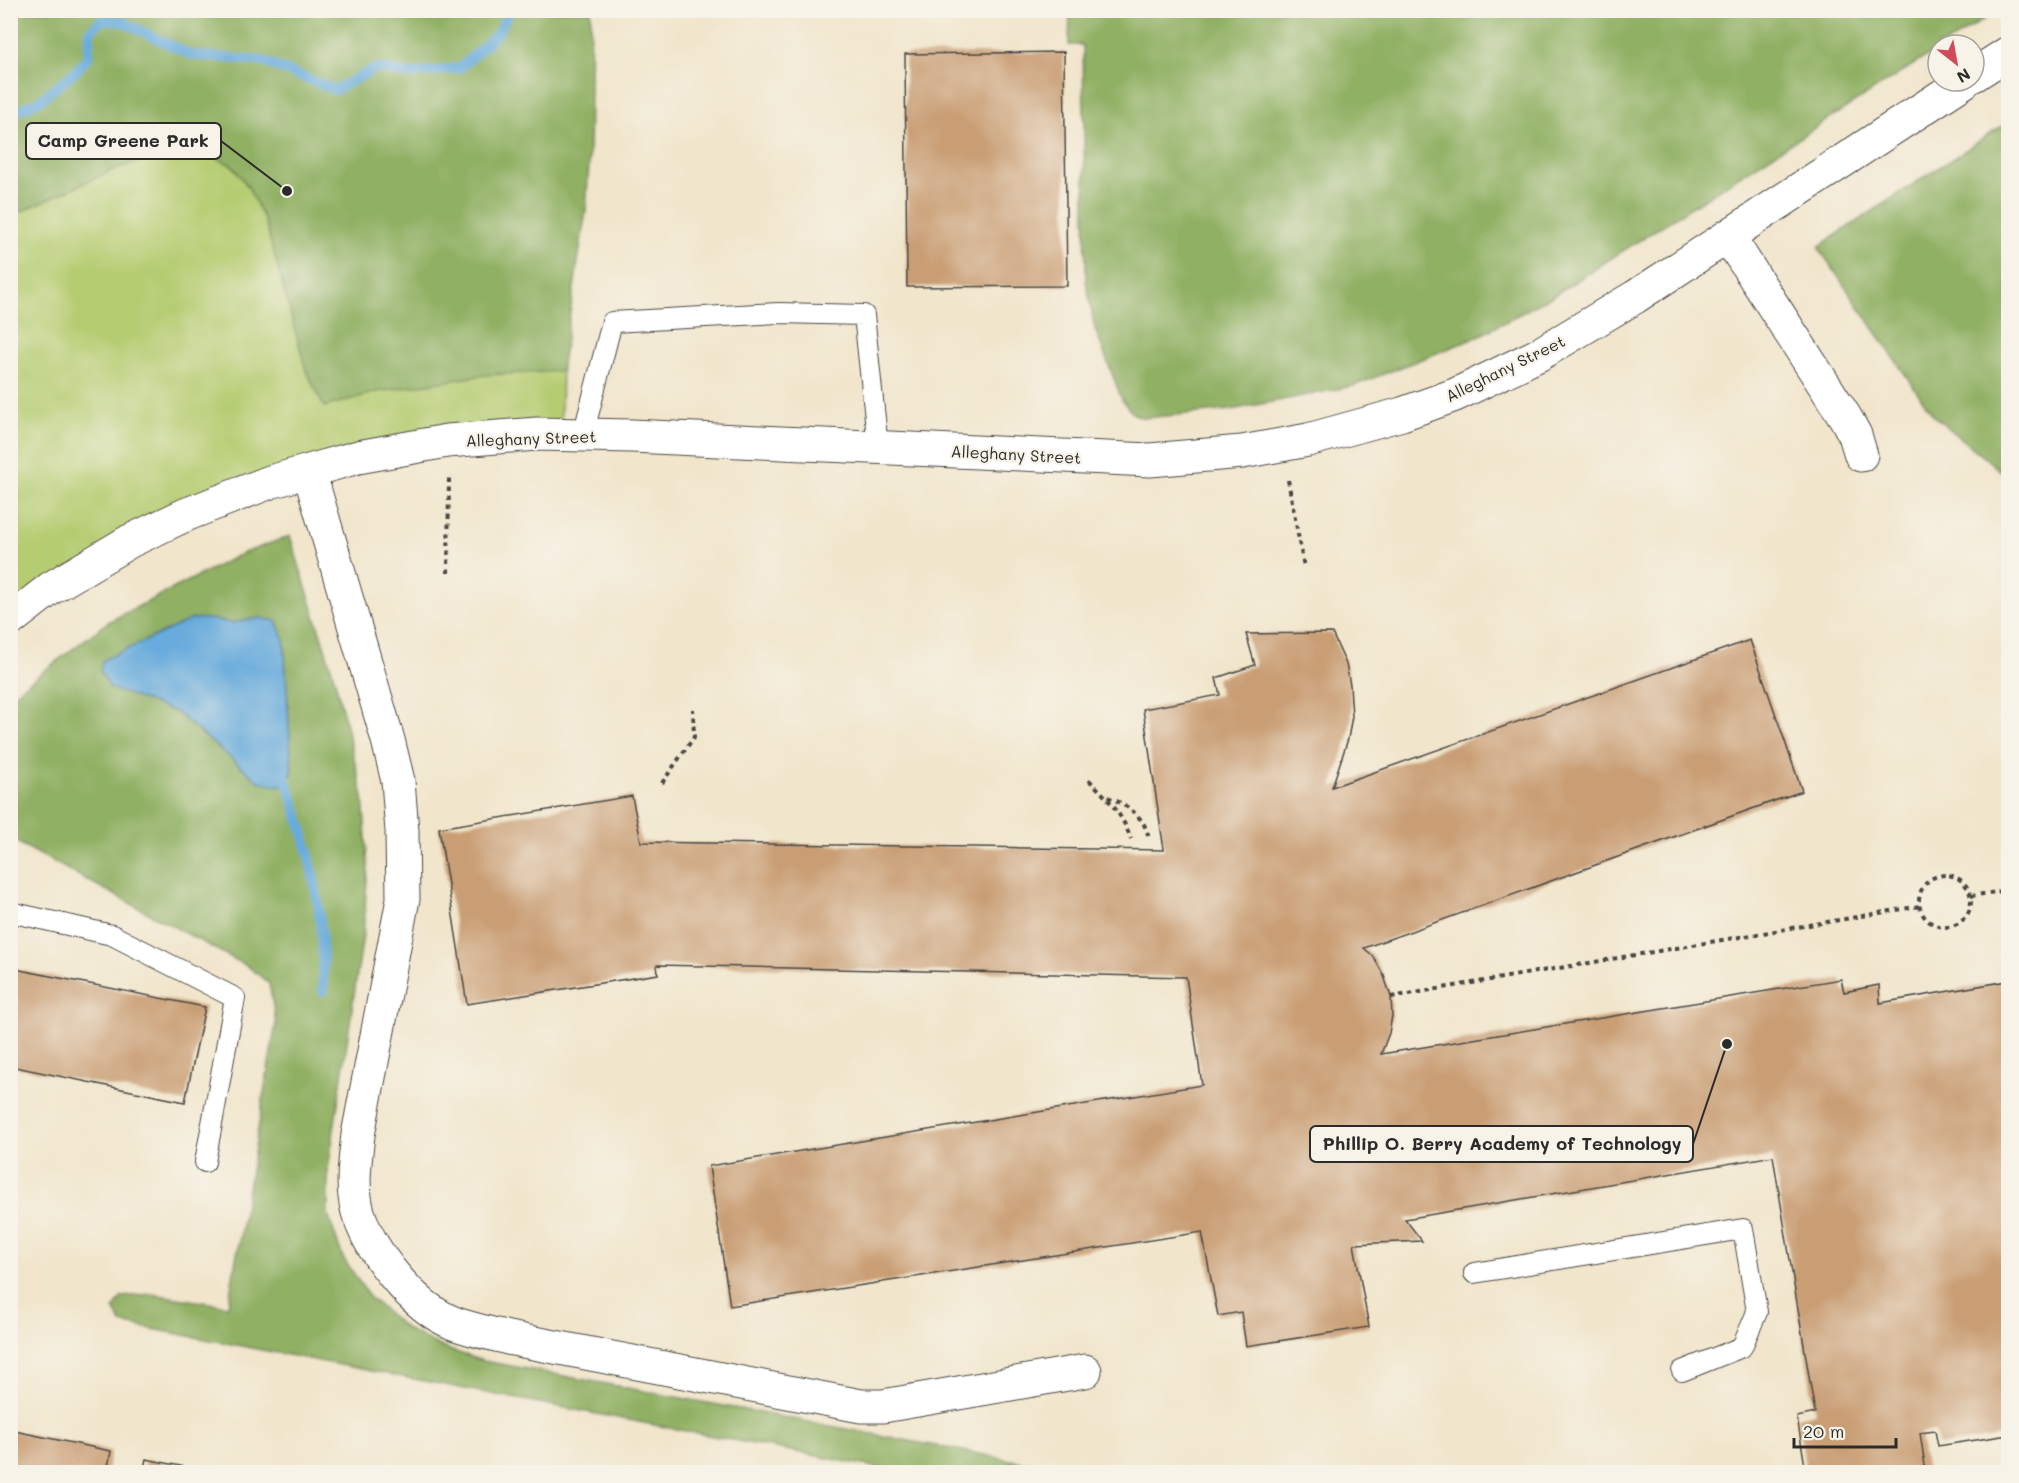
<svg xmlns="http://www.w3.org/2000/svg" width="2019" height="1483" font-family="Mali,sans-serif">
<rect width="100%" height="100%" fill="#f7f3e8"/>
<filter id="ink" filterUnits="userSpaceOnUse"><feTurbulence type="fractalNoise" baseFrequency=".0167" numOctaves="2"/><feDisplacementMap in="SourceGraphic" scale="12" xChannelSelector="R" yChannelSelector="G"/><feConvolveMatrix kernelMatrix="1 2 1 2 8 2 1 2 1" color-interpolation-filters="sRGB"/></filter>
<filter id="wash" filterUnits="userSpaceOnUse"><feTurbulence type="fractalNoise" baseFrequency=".008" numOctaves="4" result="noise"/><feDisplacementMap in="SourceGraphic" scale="24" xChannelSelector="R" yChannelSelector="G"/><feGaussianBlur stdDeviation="1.35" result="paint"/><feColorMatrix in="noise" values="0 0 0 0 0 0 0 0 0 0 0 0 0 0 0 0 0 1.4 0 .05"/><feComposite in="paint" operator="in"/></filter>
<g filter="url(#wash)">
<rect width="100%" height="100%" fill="#f1e5cb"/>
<path fill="#b5cc71" stroke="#707c4e" stroke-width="1.5" d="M11,11H566L561,431L314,465L11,615Z"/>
<g fill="#90b063" stroke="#5e6e47" stroke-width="1.5" fill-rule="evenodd">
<path d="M1070,10H1997V11L1944,45H1938V49L1551,297L1475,338L1353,386L1231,410L1143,418L1132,413L1122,400L1095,329L1086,282L1083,45H1069Z"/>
<path d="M10,11H591L589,164L586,210L561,371L485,375L376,392L324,407L306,370L265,221L248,187L233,166L203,151L177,149L115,169L11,216Z"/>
<path d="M2008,122V477L1933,415L1818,247Z"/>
<path d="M290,536L335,680L363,796L368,867L363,935L328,1170V1215L343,1258L370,1298L408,1330L446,1349L484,1361L1043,1466L1055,1472H900L121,1323L114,1308L122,1297L152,1294L228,1306L276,1023L269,983L247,966L11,839V696L108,622L241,554ZM260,618L284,639L292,774L282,785H273L258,781L176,712L209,619L231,623Z"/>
</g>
<path fill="#67abdc" stroke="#496b84" stroke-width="1.5" d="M260,618L276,621L284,639L292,774L282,785H273L258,781L176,712L110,688L100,671L103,660L192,619H209L231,623Z"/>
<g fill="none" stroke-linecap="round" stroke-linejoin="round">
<g stroke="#67abdc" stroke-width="10">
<path d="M10,114L39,101L75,72L88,57L90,31L103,19L123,22L191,55L262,61L335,90L376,68L409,74L460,68L497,34L510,10"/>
<path d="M282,769C310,840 325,915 323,991"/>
</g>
</g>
<g id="blocks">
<g fill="#c99e74">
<path d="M1064,52L1067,286L907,287L905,54Z"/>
<path d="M1332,633L1346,664L1350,685L1352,716L1348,739L1332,787L1750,640L1802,791L1364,948L1373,956L1384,976L1391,997L1392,1016L1389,1033L1381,1054L1841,979L1844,992L1879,985L1880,1003L2008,981V1435L1938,1446L1935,1431L1920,1433L1926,1472H1806L1797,1417L1815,1413L1773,1156L1405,1219L1422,1241L1354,1244L1369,1327L1246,1346L1241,1312L1218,1316L1202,1232L730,1306L709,1166L1202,1085L1186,977L657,965L658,974L467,1004L439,828L632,796L641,842L1164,850L1143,709L1220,695L1216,678L1255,665L1246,634Z"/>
<path d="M10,968L205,1007L185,1102L10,1066Z"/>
<path d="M10,1430L111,1451L107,1472H10Z"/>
<path d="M146,1459L206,1471V1472H143Z"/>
</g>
</g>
</g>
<g filter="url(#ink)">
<use href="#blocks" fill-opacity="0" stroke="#494743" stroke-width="1.5"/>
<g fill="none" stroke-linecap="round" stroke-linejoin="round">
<defs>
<g id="service">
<path d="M583,435L612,322L778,313L864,315L878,447"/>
<path d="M10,912L112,935L235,998L205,1162"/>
<path d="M1474,1273L1743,1229L1757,1312L1742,1347L1682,1371"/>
</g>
<g id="minor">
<path d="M1728,236L1845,417L1855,435L1861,455"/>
<path d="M309,471L388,740L398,781L402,831L403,899L358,1135C355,1161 351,1187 358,1212C370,1252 413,1306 451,1322C468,1329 489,1333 508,1338L861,1406H883L1085,1371"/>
</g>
<g id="tertiary">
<path d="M1974,75L2008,53"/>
<path d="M10,620L51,588L130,541L185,515L270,482L309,471L358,457L447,441L537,434L632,436L1150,460L1242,452L1308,440L1402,414L1455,395L1538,355L1635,297L1965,81"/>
</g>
</defs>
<use href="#service" stroke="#494743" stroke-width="22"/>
<use href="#minor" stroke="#494743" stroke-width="35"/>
<use href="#tertiary" stroke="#494743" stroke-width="35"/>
<g stroke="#494743" stroke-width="4" stroke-dasharray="4.5 4.5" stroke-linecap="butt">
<path d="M1288,480L1304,567"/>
<path d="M448,573L449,476"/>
<path d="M1089,780C1108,798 1122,814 1131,839"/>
<path d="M662,783L694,737L693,709"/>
<path d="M1108,797C1127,805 1146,817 1149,840"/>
<circle cx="1945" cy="901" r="26"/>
<path d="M1971,896L2008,890"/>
<path d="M1391,997L1920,906"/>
</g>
<use href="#service" stroke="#fff" stroke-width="20"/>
<use href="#minor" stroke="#fff" stroke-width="33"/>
<use href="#tertiary" stroke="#fff" stroke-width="33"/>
</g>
</g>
<g text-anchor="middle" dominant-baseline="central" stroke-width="4.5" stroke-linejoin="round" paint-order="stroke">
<g font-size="16" fill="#2b2b2b" stroke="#f7f3e8">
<text transform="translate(1505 368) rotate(-26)">Alleghany Street</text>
<text transform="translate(531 438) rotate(-2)">Alleghany Street</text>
<text transform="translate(1016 454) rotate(3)">Alleghany Street</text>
</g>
</g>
<path fill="none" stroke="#2b2b2b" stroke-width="2" d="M287 191L221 141M1727 1044L1693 1144"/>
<g fill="#2b2b2b" stroke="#f7f3e8" stroke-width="2">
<circle cx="287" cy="191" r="6"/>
<circle cx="1727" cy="1044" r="6"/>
</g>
<g fill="#f7f3e8" stroke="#2b2b2b" stroke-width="2">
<rect x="26" y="123" width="195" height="36" rx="6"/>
<rect x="1310" y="1126" width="383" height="36" rx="6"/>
</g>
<g font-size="18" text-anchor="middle" font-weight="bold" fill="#2b2b2b">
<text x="123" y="147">Camp Greene Park</text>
<text x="1502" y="1150">Phillip O. Berry Academy of Technology</text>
</g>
<rect width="2019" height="1483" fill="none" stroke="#f7f3e8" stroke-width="36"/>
<g transform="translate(1956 63) rotate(149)"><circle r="28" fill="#f7f3e8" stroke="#a5a39c" stroke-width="1.5"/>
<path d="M0-4.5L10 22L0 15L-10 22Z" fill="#d1495b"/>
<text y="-9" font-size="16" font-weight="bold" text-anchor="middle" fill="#2b2b2b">N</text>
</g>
<path d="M1794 1438v9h102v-9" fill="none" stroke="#2b2b2b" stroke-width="3"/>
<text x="1803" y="1438" font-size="18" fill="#2b2b2b" stroke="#f7f3e8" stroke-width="4.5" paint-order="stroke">20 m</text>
</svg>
